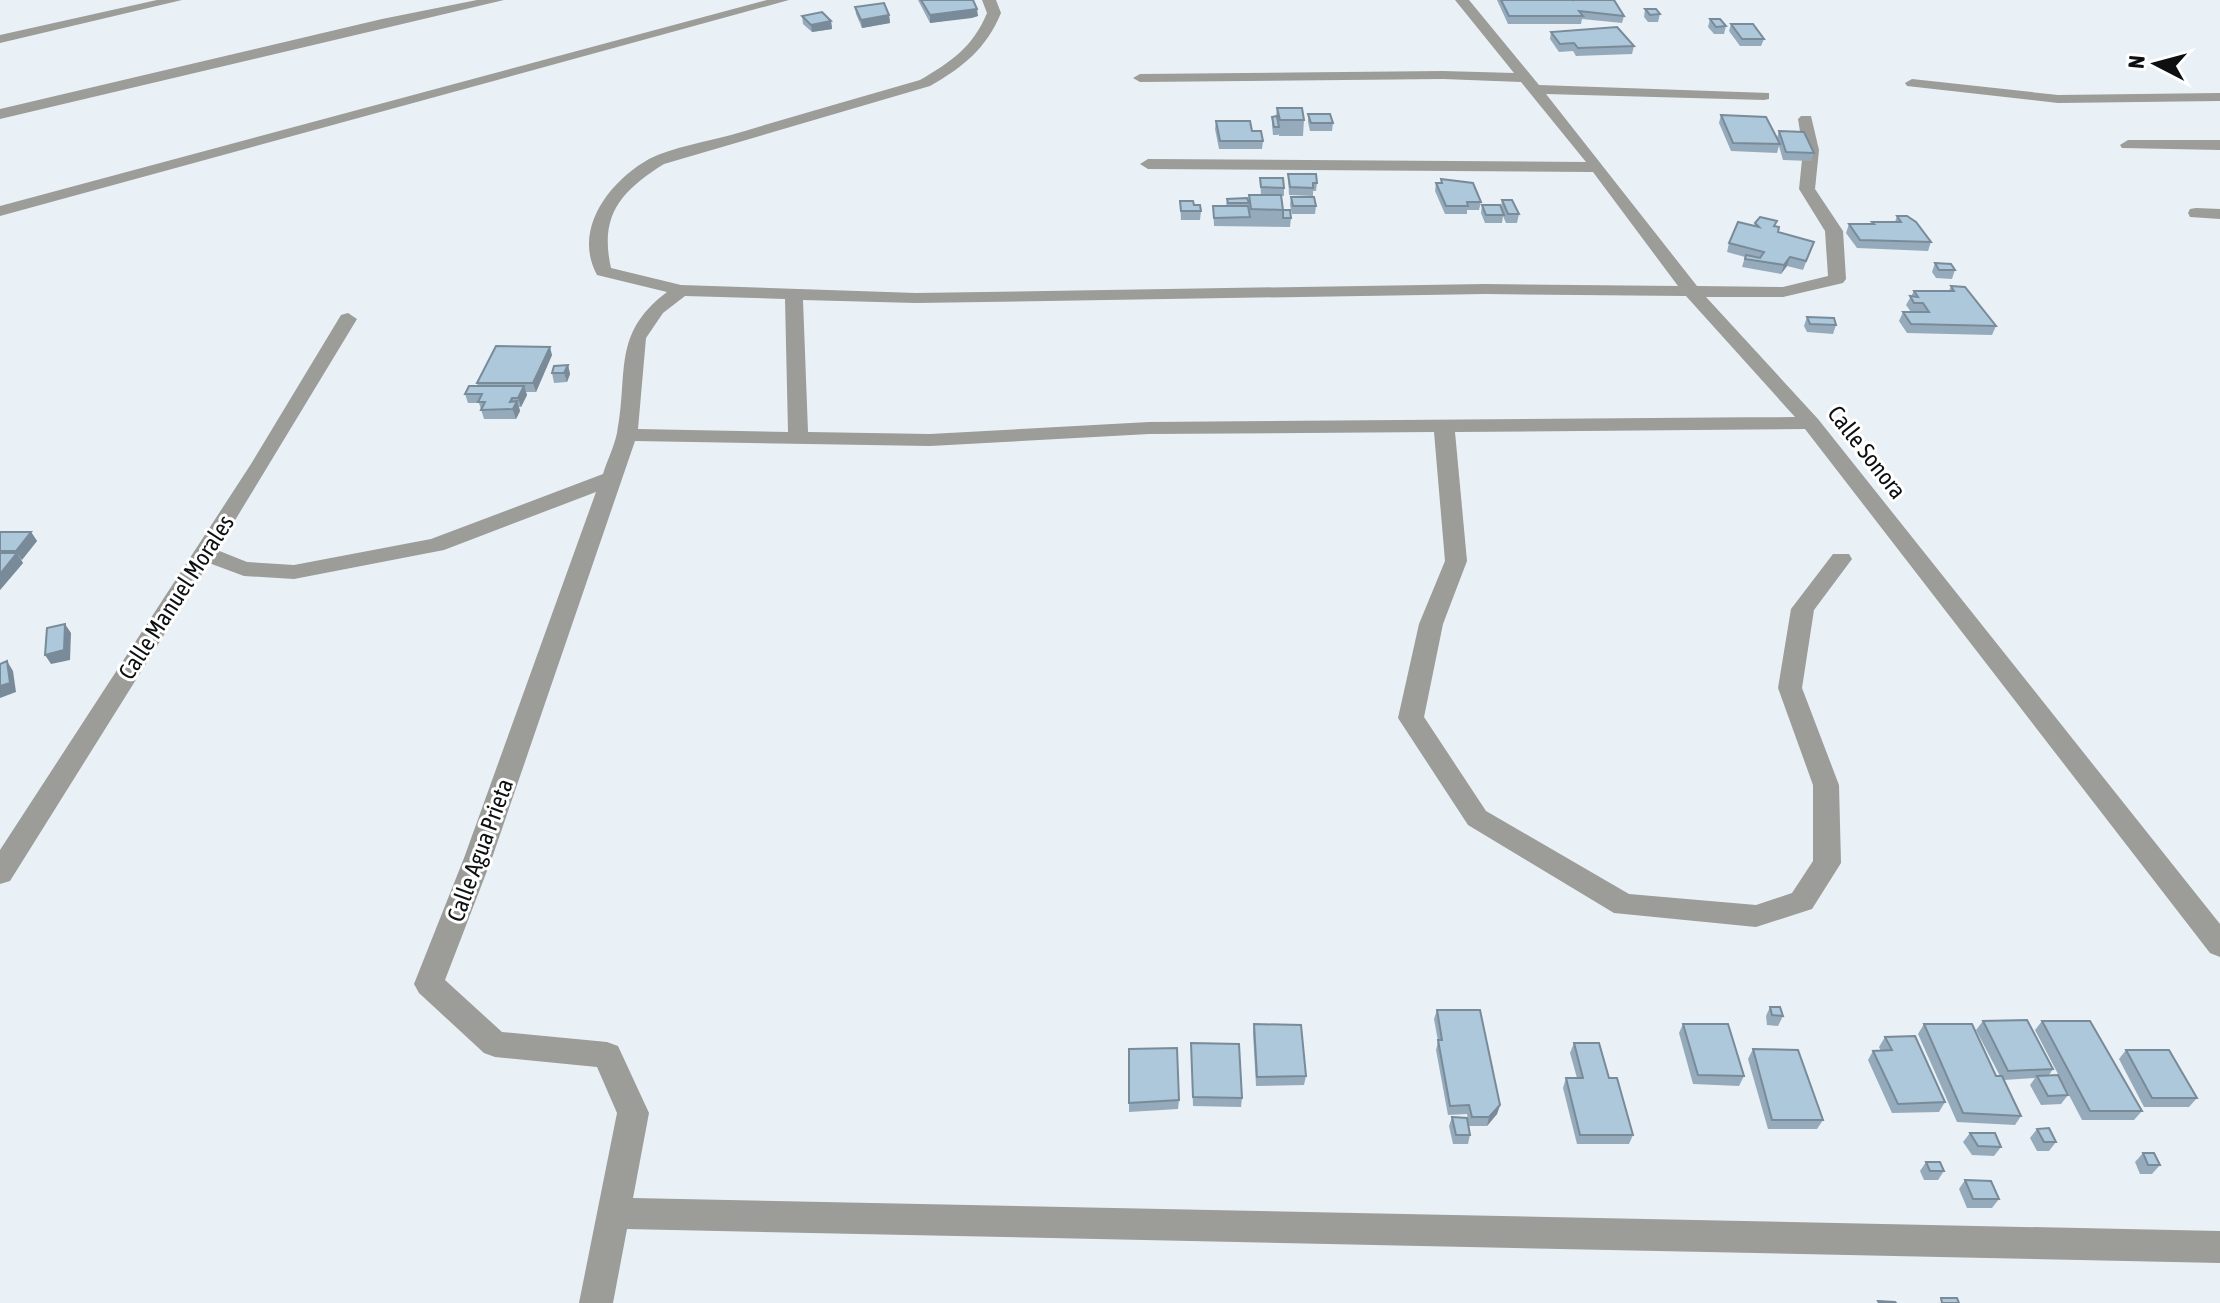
<svg xmlns="http://www.w3.org/2000/svg" width="2220" height="1303" font-family="'Asap Condensed',sans-serif">
<rect width="100%" height="100%" fill="#e9f0f6"/>
<g fill="none" stroke-linecap="round" stroke-linejoin="round">
<g fill="#9c9c98" fill-rule="evenodd">
<path d="M157,0H182L0,43V35Z"/>
<path d="M477,0H504L0,119V109L382,19Z"/>
<path d="M767,0H789L0,216V206Z"/>
<path d="M982,0H996L1001,13C986,49 963,67 930,86L664,164C621,191 599,215 611,268L681,285L916,293L1485,284L1678,286L1593,172L1148,169L1140,164L1148,159L1586,162L1521,82L1443,79L1140,82L1133,78L1140,74L1443,71L1514,73L1455,0H1469L1539,85L1769,93V99L1764,100L1546,94L1697,286L1783,287L1828,276L1825,231L1799,189L1803,150L1798,119L1801,116H1811L1819,150L1815,189L1843,231L1846,279L1843,283L1783,297H1706L1818,419L2220,924V957L2210,953L1805,429L1455,432L1467,561L1443,624L1424,717L1486,811L1629,894L1756,905L1792,893L1813,861V785L1778,688L1791,609L1833,554H1849L1852,559L1814,610L1802,688L1839,785L1841,863L1812,909L1756,927L1614,913L1468,825L1398,718L1419,624L1445,561L1434,432L1149,434L930,446L635,441L492,858L445,980L502,1032L607,1042L618,1046L649,1113L633,1198L2220,1231V1263L627,1229L613,1303H579L617,1113L597,1067L495,1057L484,1053L419,993L414,984L464,858L596,492L444,550L294,579L244,576L209,563L10,881L0,884V850L251,464L341,315L348,313L357,319L217,550L247,562L294,565L431,539L603,474C607,461 614,447 617,433C629,373 611,334 667,292L597,275C572,229 610,181 649,159C673,147 705,142 731,135C794,116 857,98 920,80C951,62 973,47 987,13ZM1485,294L1686,296L1795,417L1149,422L930,434L808,432L803,300L916,303ZM685,296L785,299L788,432L638,429L646,338L663,313Z"/>
<path d="M1912,79L2058,95L2220,93V101L2058,103L1907,86L1905,83Z"/>
<path d="M2128,140H2220V150L2122,148L2120,145Z"/>
<path d="M2196,208L2220,209V219L2190,217L2188,213L2190,209Z"/>
</g>
</g>
<g fill="#95abbc">
<path d="M918,0H973L978,16L930,23Z"/>
<path d="M1497,0H1614L1624,16L1622,23L1582,19L1581,24H1508Z"/>
<path d="M855,7L889,15L890,23L862,28L856,14Z"/>
<path d="M1645,9L1660,14L1658,22H1648L1644,17Z"/>
<path d="M802,16L831,21L832,29L812,32L803,24Z"/>
<path d="M1710,19L1726,26L1724,34H1714L1708,27Z"/>
<path d="M1731,24L1764,39L1761,46H1740L1729,31Z"/>
<path d="M1551,32L1634,46L1632,54L1576,56L1573,51L1559,52L1550,39Z"/>
<path d="M1277,108L1304,120L1303,136H1279V134L1278,135H1273L1272,125V117L1276,116Z"/>
<path d="M1308,114L1333,123L1332,131H1310L1308,122Z"/>
<path d="M1721,115L1777,138L1779,131L1814,153L1811,161L1783,160L1779,146L1777,153L1731,151L1719,123Z"/>
<path d="M1216,121L1252,131L1263,141L1262,149H1219L1215,129Z"/>
<path d="M1288,174L1317,183L1316,191H1313V196L1289,195Z"/>
<path d="M1260,178L1284,188V196H1281L1283,210L1291,218L1290,227L1214,226L1213,206H1226L1227,199L1248,201L1249,195H1261Z"/>
<path d="M1441,179L1481,202L1479,210H1467V214H1445L1435,191L1436,183H1441Z"/>
<path d="M1291,197L1316,206L1315,214H1292L1290,205Z"/>
<path d="M1502,200L1519,214L1517,223H1506L1503,216L1502,223H1485L1481,213L1482,205L1501,207Z"/>
<path d="M1180,201L1194,205L1201,211L1200,220H1181Z"/>
<path d="M1897,216L1931,242L1928,251L1857,248L1846,233L1849,224H1872V222H1895Z"/>
<path d="M1755,223L1775,226L1778,232L1814,242L1803,270L1787,266L1781,274L1742,267L1745,257L1727,252L1729,243L1754,226Z"/>
<path d="M1935,263L1955,270L1952,279L1936,278L1932,272Z"/>
<path d="M1951,286L1996,326L1992,335L1907,333L1899,321L1903,312H1911L1906,305L1914,291H1949Z"/>
<path d="M1807,317L1836,325L1833,334L1807,332L1804,326Z"/>
<path d="M552,355L536,392H526L527,395L521,407H519L520,411L516,419H484L479,403H468L465,394L478,386L477,383Z"/>
<path d="M568,365L570,374L567,382L554,383L552,373Z"/>
<path d="M0,532H31L37,541L21,560L23,563L0,590Z"/>
<path d="M1770,1007L1783,1016L1778,1026L1767,1025L1766,1016Z"/>
<path d="M1437,1010L1500,1105L1497,1114L1487,1126H1469L1467,1114L1448,1115L1436,1050L1438,1041L1434,1019Z"/>
<path d="M1983,1021L2053,1069L2049,1075L2068,1095L2061,1104L2041,1105L2030,1085L2035,1078L2004,1080L2021,1116L2015,1125L1957,1122L1918,1034L1924,1024L1996,1076H2000L1976,1030Z"/>
<path d="M2042,1021L2142,1111L2134,1120H2082L2035,1030Z"/>
<path d="M1254,1024L1306,1076L1304,1085L1256,1086L1253,1033Z"/>
<path d="M1683,1024L1744,1076L1739,1086L1693,1084L1679,1033Z"/>
<path d="M1885,1037L1945,1102L1939,1112L1892,1113L1868,1060L1873,1051H1881L1879,1047Z"/>
<path d="M1191,1043L1242,1098L1241,1107L1193,1106Z"/>
<path d="M1574,1043L1609,1078L1633,1135L1629,1144H1577L1563,1088L1566,1078H1577L1570,1053Z"/>
<path d="M1129,1049L1179,1100L1178,1109L1129,1112Z"/>
<path d="M1753,1049L1823,1120L1817,1129H1768L1748,1059Z"/>
<path d="M2126,1050L2197,1098L2189,1107H2144L2119,1059Z"/>
<path d="M1452,1117L1470,1135L1468,1144H1453L1449,1126Z"/>
<path d="M2037,1129L2056,1142L2049,1151H2037L2030,1138Z"/>
<path d="M1970,1133L2001,1147L1994,1156L1972,1155L1963,1142Z"/>
<path d="M2143,1153L2160,1165L2152,1174H2140L2135,1162Z"/>
<path d="M1926,1162L1944,1171L1938,1180H1924L1920,1171Z"/>
<path d="M1965,1180L1999,1199L1992,1208H1967L1959,1189Z"/>
</g>
<g fill="#798b99">
<path d="M977,9L978,16L972,18L930,23V15Z"/>
<path d="M889,15L890,23L862,28L861,20Z"/>
<path d="M831,21L832,29L812,32L811,25Z"/>
<path d="M1790,257L1787,266L1781,274L1784,265Z"/>
<path d="M550,347L552,355L536,392L533,383Z"/>
<path d="M568,365L570,374L567,382L564,373Z"/>
<path d="M524,386L527,395L521,407L518,398Z"/>
<path d="M512,398L515,407L517,401L520,411L516,419L510,402Z"/>
<path d="M31,532L37,541L22,560L16,551Z"/>
<path d="M17,553L23,563L0,590V574Z"/>
<path d="M65,624L71,633L70,660L51,664L45,655Z"/>
<path d="M7,661L13,671L16,692L0,698V686Z"/>
<path d="M1500,1105L1497,1114L1487,1126L1489,1117Z"/>
</g>
<g fill="#adc7db" stroke="#798b99" stroke-width="2">
<path d="M921,0H973L977,9L930,15Z"/>
<path d="M1501,0H1573L1574,1L1573,0H1614L1624,16L1579,11L1583,16H1509Z"/>
<path d="M884,3L889,15L861,20L855,7Z"/>
<path d="M1645,9H1656L1660,14L1650,15Z"/>
<path d="M822,12L831,21L811,25L802,16Z"/>
<path d="M1710,19H1720L1726,26L1716,27Z"/>
<path d="M1731,24H1753L1764,39H1742Z"/>
<path d="M1617,27L1634,46L1578,48L1574,43L1560,44L1551,32Z"/>
<path d="M1277,108H1302L1304,120H1280Z"/>
<path d="M1308,114H1330L1333,123H1311Z"/>
<path d="M1721,115L1766,117L1780,144L1733,143Z"/>
<path d="M1277,116L1279,127H1274L1272,117Z"/>
<path d="M1216,121H1250L1252,131H1261L1263,141H1220Z"/>
<path d="M1779,131L1804,132L1814,153L1786,152Z"/>
<path d="M1288,174H1316L1317,183H1313V188L1290,187Z"/>
<path d="M1260,178H1283L1284,188L1261,187Z"/>
<path d="M1441,179L1473,183L1481,202H1467L1468,206H1446L1436,183H1442Z"/>
<path d="M1249,195H1281L1283,210L1251,209Z"/>
<path d="M1291,197H1314L1316,206H1293Z"/>
<path d="M1247,198L1249,203H1228L1227,199Z"/>
<path d="M1502,200H1512L1519,214H1508Z"/>
<path d="M1180,201H1193L1194,205H1200L1201,211H1181Z"/>
<path d="M1482,205H1500L1504,215H1486Z"/>
<path d="M1213,206H1248L1250,217L1214,218Z"/>
<path d="M1282,210H1290L1291,218H1283V210Z"/>
<path d="M1897,216H1907L1916,222L1931,242L1860,240L1849,224H1874L1872,222H1901Z"/>
<path d="M1760,217L1777,221L1774,226L1779,227L1778,232L1814,242L1806,261L1790,257L1784,265L1745,259L1746,255L1760,258L1764,252L1729,243L1738,222L1759,227L1755,223Z"/>
<path d="M1935,263L1951,264L1955,270H1939Z"/>
<path d="M1951,286L1965,287L1996,326L1911,324L1903,312H1929L1923,303H1914L1910,296L1918,297L1914,291H1954Z"/>
<path d="M1807,317L1834,318L1836,325L1810,324Z"/>
<path d="M496,346L550,347L533,383H477Z"/>
<path d="M568,365L564,373H552L554,366Z"/>
<path d="M469,386H524L518,398H512L510,402L517,401L513,409L481,410L485,402H478L482,394H465Z"/>
<path d="M0,532H31L16,551H0Z"/>
<path d="M0,553H17L0,574Z"/>
<path d="M65,624L64,650L45,655L47,628Z"/>
<path d="M7,661L10,683L0,686V664Z"/>
<path d="M1770,1007H1780L1783,1016L1772,1015Z"/>
<path d="M1437,1010H1480L1500,1105L1489,1117H1472L1469,1105L1450,1106L1438,1040H1442Z"/>
<path d="M2027,1020L2053,1069L2008,1071L1983,1021Z"/>
<path d="M2042,1021H2090L2142,1111H2090Z"/>
<path d="M1254,1024L1301,1025L1306,1076L1257,1077Z"/>
<path d="M1683,1024H1728L1744,1076L1698,1075Z"/>
<path d="M1924,1024H1972L1996,1076H2002L2021,1116L1963,1113Z"/>
<path d="M1915,1036L1945,1102L1898,1104L1873,1051L1892,1050L1885,1037Z"/>
<path d="M1191,1043L1239,1044L1242,1098L1193,1097Z"/>
<path d="M1574,1043H1599L1609,1078H1617L1633,1135H1580L1566,1078H1583Z"/>
<path d="M1177,1048L1179,1100L1129,1103V1049Z"/>
<path d="M1753,1049L1798,1050L1823,1120H1772Z"/>
<path d="M2126,1050H2169L2197,1098H2152Z"/>
<path d="M2058,1075L2068,1095L2048,1096L2037,1076Z"/>
<path d="M1452,1117L1467,1118L1470,1135H1456Z"/>
<path d="M2049,1128L2056,1142H2044L2037,1129Z"/>
<path d="M1970,1133H1995L2001,1147L1978,1146Z"/>
<path d="M2143,1153H2154L2160,1165H2148Z"/>
<path d="M1926,1162H1940L1944,1171H1930Z"/>
<path d="M1965,1180L1991,1181L1999,1199H1973Z"/>
<path d="M1941,1298H1957L1959,1303H1942Z"/>
<path d="M1878,1301L1895,1302L1896,1303H1879Z"/>
</g>
<g text-anchor="middle" dominant-baseline="central" stroke-width="6" stroke-linejoin="round" paint-order="stroke">
<g font-size="24" fill="#0d0f11" stroke="#fff">
<text transform="translate(1867 452) rotate(52)">Calle Sonora</text>
<text transform="translate(176 597) rotate(-57)">Calle Manuel Morales</text>
<text transform="translate(480 850) rotate(-70)">Calle Agua Prieta</text>
</g>
</g>
<g transform="translate(2156 64) rotate(276)" stroke="#ffffff" stroke-width="6" paint-order="stroke">
<path d="M0-6L14 30L0 20L-14 30Z" fill="#0d0f11"/>
<text y="-12" font-size="22" font-weight="bold" text-anchor="middle" fill="#0d0f11">N</text>
</g>
</svg>
